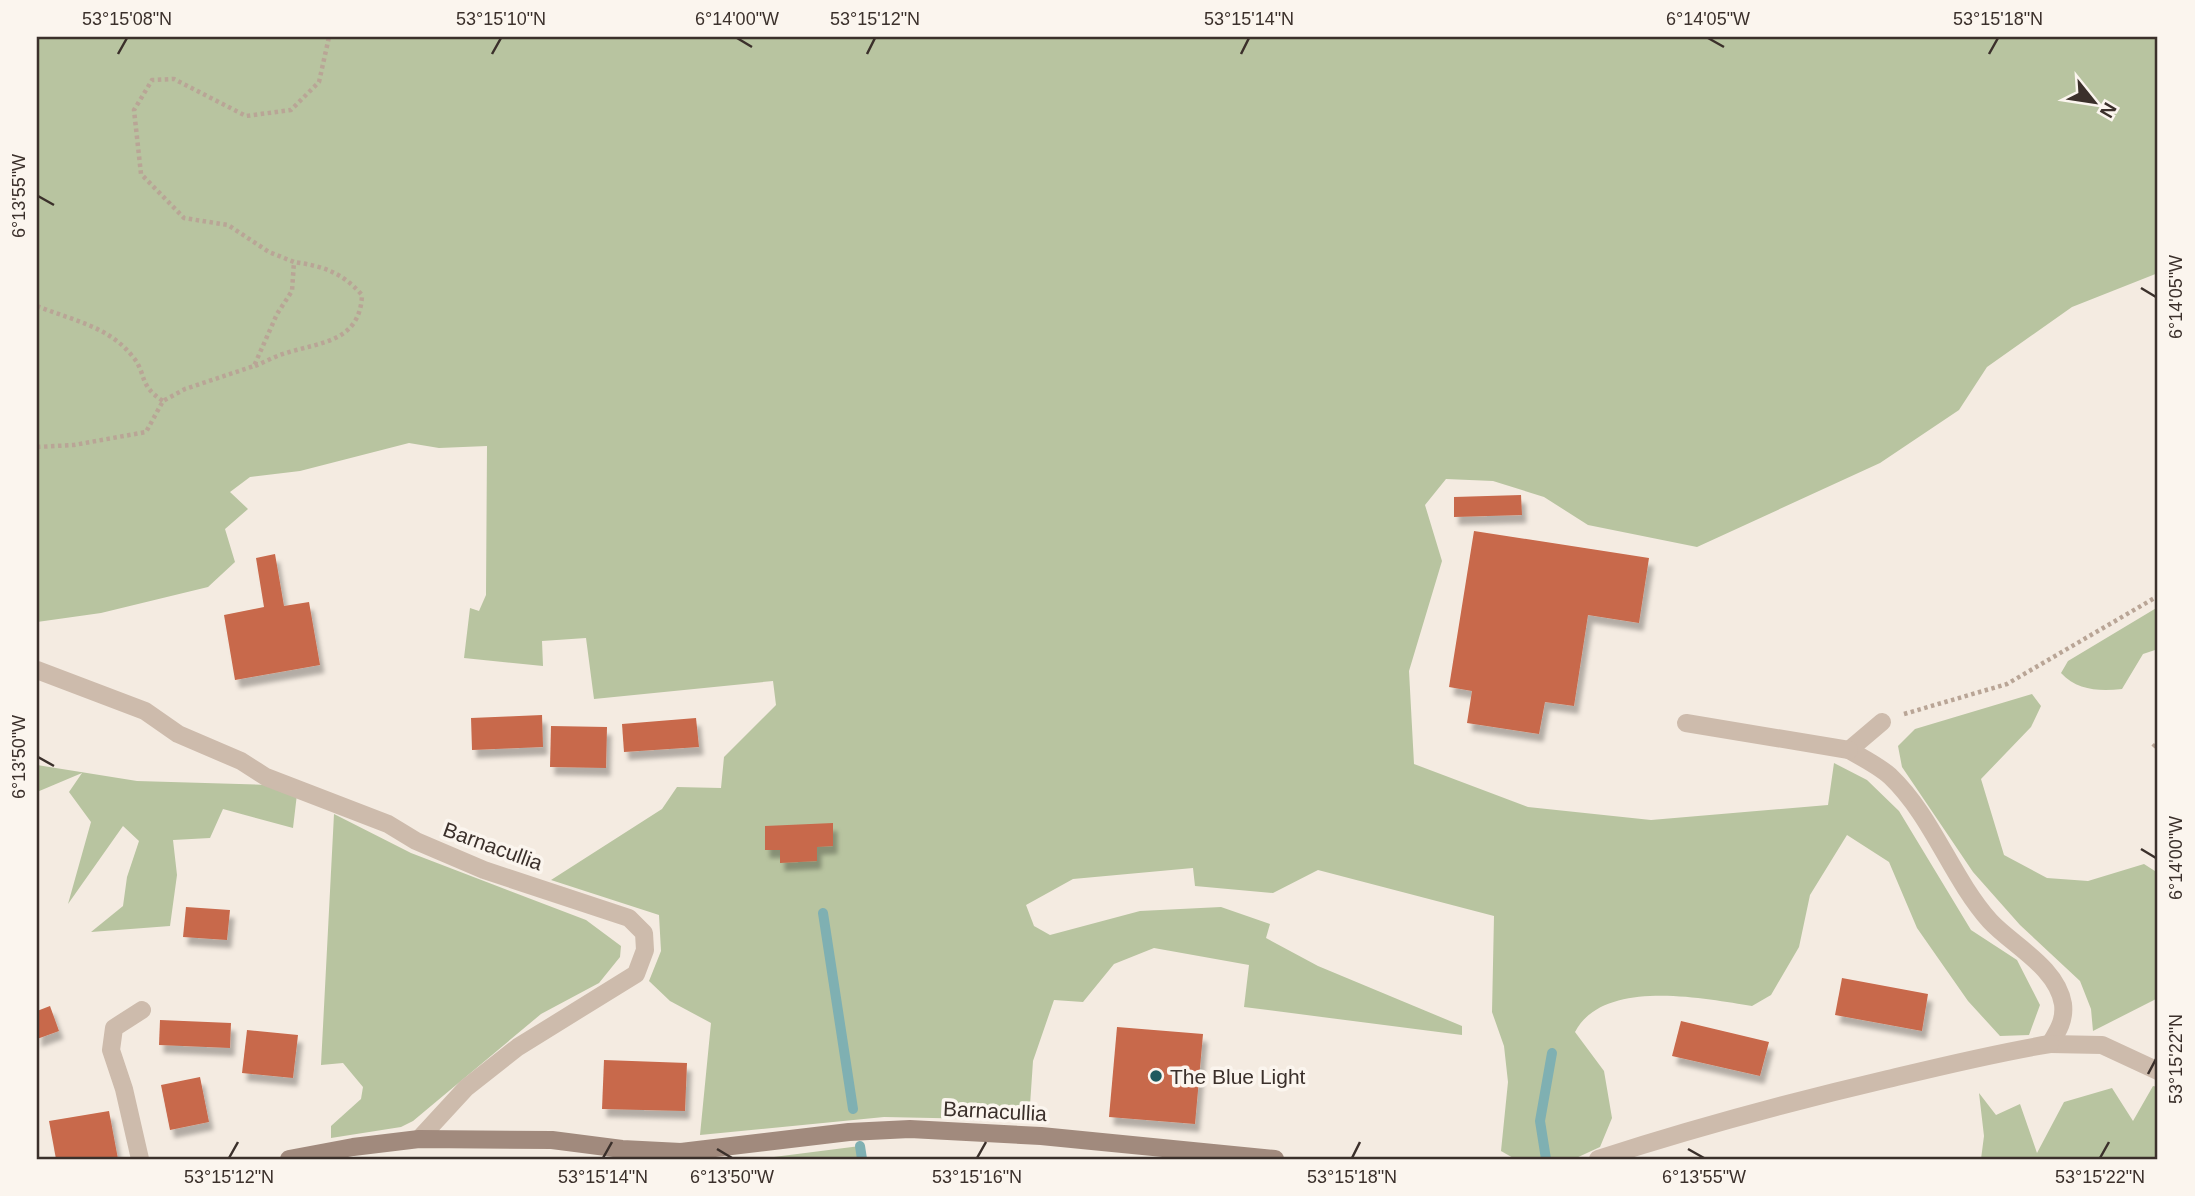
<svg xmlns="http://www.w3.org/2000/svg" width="2195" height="1196" font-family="Helvetica,sans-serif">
<defs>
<filter id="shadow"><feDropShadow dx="4.5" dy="8" stdDeviation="2" flood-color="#0004"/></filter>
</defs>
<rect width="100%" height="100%" fill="#f4ebe1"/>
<g fill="#b8c4a0">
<path d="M37,37H2158V273L2072,307L1987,367L1959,410L1880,463L1697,547L1588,525L1544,497L1493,481L1446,479L1425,505L1442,561L1409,671L1414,764L1528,807L1651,820L1828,805L1834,763L1867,780L1899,811L1971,930L2017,960L2040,1005L2029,1035L2000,1036L1968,1001L1917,928L1889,862L1847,835L1810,895L1799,947L1771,995L1752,1006C1703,998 1603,978 1575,1032L1604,1071L1612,1118L1600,1147L1574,1159H1515L1501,1151L1508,1082L1504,1046L1492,1012L1494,916L1318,870L1273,893L1195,886L1193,868L1073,879L1026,905L1034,926L1050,935L1140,911L1221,907L1270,924L1266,938L1318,966L1462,1026V1035L1244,1007L1249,965L1154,948L1114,964L1083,1002L1054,1000L1033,1061L1029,1120L884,1117L700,1135L711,1023L670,1001L649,981L661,951L659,915L551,880L662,809L677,787L721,788L724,757L776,705L773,681L594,699L586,638L542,641L543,666L464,658L470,608L479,611L486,595L487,446L439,448L409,443L300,471L250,477L230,492L248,509L225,529L235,562L208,587L101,613L37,622Z"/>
<path d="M2158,607V649L2143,654L2122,689C2100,691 2077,691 2061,673L2068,661Z"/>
<path d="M2032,694L2041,706L2031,727L1981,779L2004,855L2047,878L2088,881L2144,864L2158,873V998L2093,1031L2091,1009L2080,981L2020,925L1973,872L1902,767L1898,746L1915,729Z"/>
<path d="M37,765L137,781L269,785L297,794L293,828L223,809L210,838L173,840L177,875L170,926L91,932L123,906L127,877L139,841L123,826L68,904L91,822L69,792L82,773L37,792Z"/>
<path d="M334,814L411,853L586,920L621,946L620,957L599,983L541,1014L413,1121L401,1127L331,1138V1126L361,1099L363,1087L343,1063L321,1065Z"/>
<path d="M2153,1086L2158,1087V1159H1981L1984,1136L1979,1093L1996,1115L2020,1104L2037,1153L2064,1102L2112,1088L2133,1121Z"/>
<path d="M860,1146L861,1159H758Z"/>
</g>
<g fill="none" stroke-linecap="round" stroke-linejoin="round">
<g stroke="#7fb0b2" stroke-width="10">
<path d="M823,913L853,1109"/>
<path d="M860,1146L862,1159"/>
<path d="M1546,1159L1540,1121L1552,1053"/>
</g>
</g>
<g fill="#c8694b" filter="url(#shadow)">
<path d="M1521,495L1522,515L1454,517V497Z"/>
<path d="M1474,531L1649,558L1639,623L1588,615L1574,706L1545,702L1539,734L1467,723L1472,691L1449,687Z"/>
<path d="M275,554L284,606L309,602L320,665L235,680L224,615L264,607L256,558Z"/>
<path d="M542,715L543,747L472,750L471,718Z"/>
<path d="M696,718L699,747L624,752L622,724Z"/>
<path d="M551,726L607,727L606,768L550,767Z"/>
<path d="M833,823V846L817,847V861L780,863V850H765V826Z"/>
<path d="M186,907L230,910L227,940L183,937Z"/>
<path d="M1842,978L1928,994L1922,1031L1835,1015Z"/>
<path d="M50,1006L59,1031L37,1039V1011Z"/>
<path d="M160,1020L231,1023L230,1048L159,1045Z"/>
<path d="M1681,1021L1769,1042L1760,1076L1672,1056Z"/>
<path d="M1117,1027L1203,1034L1195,1124L1109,1117Z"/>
<path d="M247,1030L298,1035L293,1078L242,1073Z"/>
<path d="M604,1060L687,1063L685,1111L602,1109Z"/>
<path d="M200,1077L209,1122L170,1130L161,1085Z"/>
<path d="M109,1111L118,1159H56L49,1121Z"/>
</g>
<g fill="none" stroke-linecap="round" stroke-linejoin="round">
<g stroke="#b9a596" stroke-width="4.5" stroke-dasharray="3.5 3.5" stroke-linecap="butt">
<path d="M37,306C71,320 109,326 133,357C147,374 138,385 163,401"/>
<path d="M255,366C265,362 275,356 286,353C321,342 360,342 362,295C343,273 323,266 294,262"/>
<path d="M37,447L74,445L146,432L163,401L185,389L254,366L277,314L292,291L294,262L269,252L228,225L184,218L141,174L134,110L152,80L174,79L246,116L291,110L319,82L329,37"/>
<path d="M1904,714L2007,684L2158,596"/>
<path d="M2153,747L2158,742"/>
</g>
<g stroke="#cdbbac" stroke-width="18">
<path d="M1882,722L1849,750C1863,758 1879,766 1890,776C1933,817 1951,877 1990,921C2012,945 2057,967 2063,1004C2065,1020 2058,1031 2050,1044"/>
<path d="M1686,723L1849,750"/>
<path d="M2050,1044L2102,1045L2158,1071"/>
</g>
<g stroke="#cdbbac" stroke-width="18">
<path d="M37,670L145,711L178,734L241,761L266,777L388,824L416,841L484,870L629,918L644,933L645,950L636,974L518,1047L466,1088L419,1139"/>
<path d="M140,1159L124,1089L111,1050L114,1028L142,1010"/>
<path d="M1598,1159C1694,1128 1790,1102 1888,1079C1942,1066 1995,1053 2050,1044"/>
</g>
<path stroke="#a18a7d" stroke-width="18" d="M289,1159L353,1147L419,1139L552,1140L622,1149L681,1152L849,1132L910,1129L1041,1136L1275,1159"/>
</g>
<path fill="none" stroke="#3b302b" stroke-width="2.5" d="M737,38L752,47M1708,38L1724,47M118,54L127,38M492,54L501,38M867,54L875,38M1241,54L1249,38M1989,54L1998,38M38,196L54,205M2141,288L2156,297M38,757L54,766M2141,849L2156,858M2148,1074L2156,1059M717,1149L732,1158M1688,1149L1704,1158M229,1158L238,1142M603,1158L612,1142M977,1158L986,1142M1352,1158L1360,1142M2100,1158L2109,1142"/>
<circle fill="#1f5a5e" stroke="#fbf5ee" stroke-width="2.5" cx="1156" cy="1076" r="7"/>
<g text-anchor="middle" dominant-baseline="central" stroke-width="7" stroke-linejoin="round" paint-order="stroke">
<g font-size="21" fill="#3b302b" stroke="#fbf5ee">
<text transform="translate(493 846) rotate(20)">Barnacullia</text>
<text transform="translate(995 1111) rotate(3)">Barnacullia</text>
</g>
<g font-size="21" fill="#3b302b" stroke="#fbf5ee" text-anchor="start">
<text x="1170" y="1076">The Blue Light</text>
</g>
</g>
<rect width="2195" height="1196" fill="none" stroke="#fbf5ee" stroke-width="77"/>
<g transform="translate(2094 102) rotate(120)" stroke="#fbf5ee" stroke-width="5" paint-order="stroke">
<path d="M0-5L12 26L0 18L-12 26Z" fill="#3b302b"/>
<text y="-10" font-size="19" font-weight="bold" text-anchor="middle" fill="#3b302b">N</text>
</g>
<rect x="38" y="38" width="2118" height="1120" fill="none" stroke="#3b302b" stroke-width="2.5"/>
<g font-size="18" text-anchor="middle" fill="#3b302b">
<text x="127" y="25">53°15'08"N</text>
<text x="501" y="25">53°15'10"N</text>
<text x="737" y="25">6°14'00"W</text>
<text x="875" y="25">53°15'12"N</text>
<text x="1249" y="25">53°15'14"N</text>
<text x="1708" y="25">6°14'05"W</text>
<text x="1998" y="25">53°15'18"N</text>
<text transform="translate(19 196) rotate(-90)" y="6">6°13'55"W</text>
<text transform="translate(2176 297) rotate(-90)" y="6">6°14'05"W</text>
<text transform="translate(19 757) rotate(-90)" y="6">6°13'50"W</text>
<text transform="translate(2176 858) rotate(-90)" y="6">6°14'00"W</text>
<text transform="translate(2176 1059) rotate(-90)" y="6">53°15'22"N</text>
<text x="229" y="1183">53°15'12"N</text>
<text x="603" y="1183">53°15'14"N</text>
<text x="732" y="1183">6°13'50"W</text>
<text x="977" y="1183">53°15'16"N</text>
<text x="1352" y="1183">53°15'18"N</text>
<text x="1704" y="1183">6°13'55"W</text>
<text x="2100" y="1183">53°15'22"N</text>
</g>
</svg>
